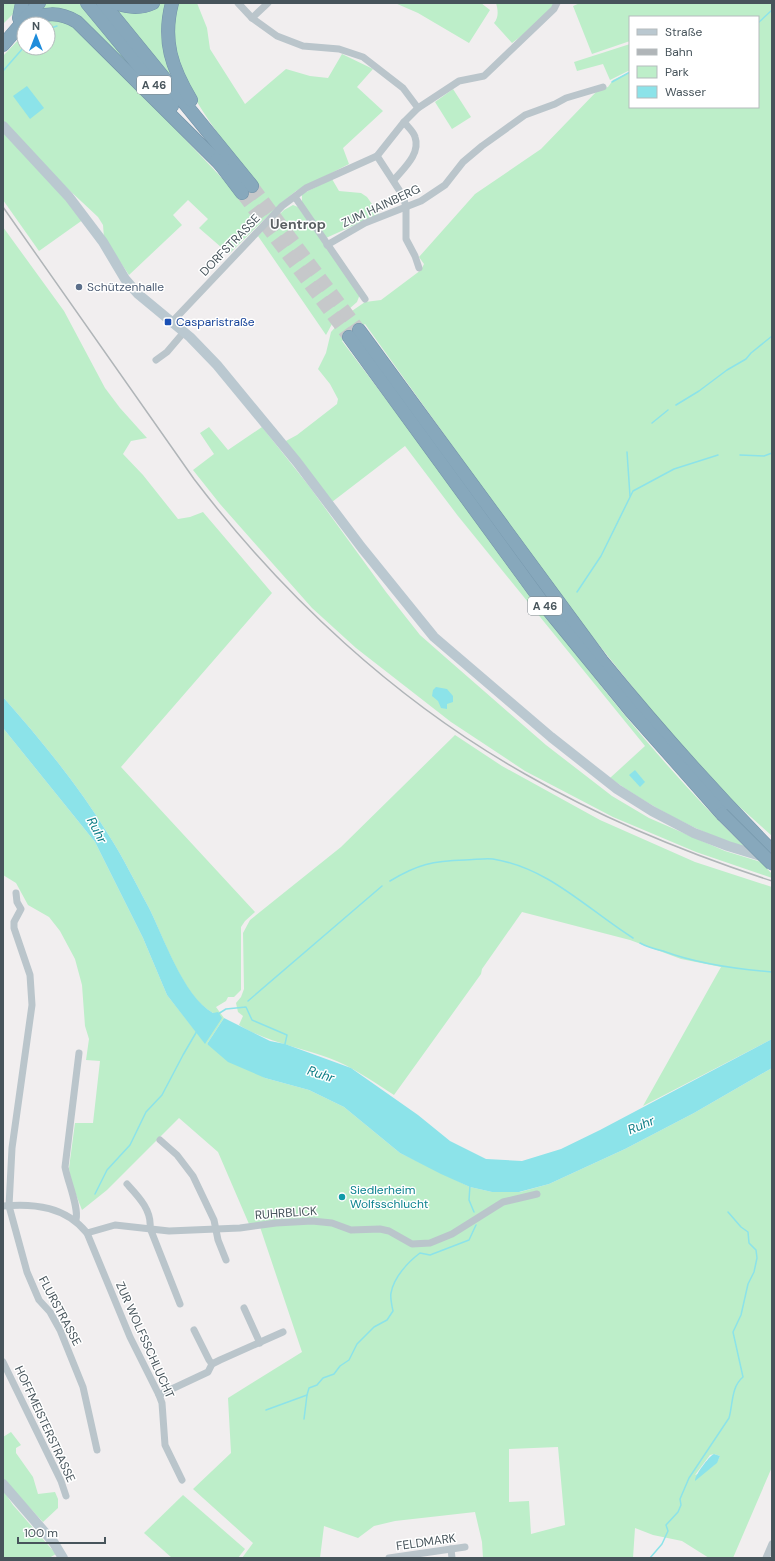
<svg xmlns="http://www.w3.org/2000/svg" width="775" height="1561" font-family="'DM Sans',sans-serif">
<rect width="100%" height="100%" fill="#f1eeef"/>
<g fill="#bdeec9" fill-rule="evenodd">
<path d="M3,3H19L15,12L3,24Z"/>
<path d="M44,3H79L174,114L81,23L34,14Z"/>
<path d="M160,3H168L161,33L171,79L114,6L158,5Z"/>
<path d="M178,3H197L207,28L210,49L245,104L286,69L310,76L328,78L342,54L373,69L357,87L383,111L343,148L349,164L296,191L281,203L229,254L199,228L208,219L188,200L173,215L182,225L129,275L104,238L103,225L98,217L51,173L3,121V56L24,34V48H48V24H33L37,20L68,21L168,121L236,193L253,181C229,148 170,75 171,36C171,25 176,13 178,3Z"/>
<path d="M395,3H481L490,10L469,43L418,13Z"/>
<path d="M496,3H557L532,28L512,43L494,23C499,17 498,10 496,3Z"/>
<path d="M580,3H772V836L723,792L659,720L563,600L365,324L342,341C396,412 449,483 502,555C577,657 654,759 746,848C697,832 651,807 610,778L645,746L458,516L405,446L332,502L284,442L297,435L337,404L338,399L330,384L318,369L326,353L331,332L346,315L365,302L381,300L421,270L424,264L419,257L475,194L541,149L598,90L608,87L613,80L630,72V107H758V17H630V41L592,54L573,6Z"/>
<path d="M630,44V70L610,80L603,64L577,71L574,62Z"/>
<path d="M453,89L471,117L452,129L435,102Z"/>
<path d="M3,132L84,219L39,251L3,200Z"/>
<path d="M332,179L339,191L361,193L367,197L379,214L326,238L302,203V194Z"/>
<path d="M293,205L298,207L360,294L357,302L332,324L326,335L258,236L284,210Z"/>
<path d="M3,227L64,311L105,388L120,408L147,438L131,441L123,454L143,475L178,519L190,517L203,512L272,593L121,767L255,912L245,921L241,927V990L234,997H228L226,1001L216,1007L224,1018L207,1044L265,1078L309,1090L344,1107L400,1153L470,1187L492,1192H520L549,1184L625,1149L694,1113L772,1068V1467L733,1558H709L682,1541L653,1535L635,1528L633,1558H483L482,1542L475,1512L395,1521L374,1526L358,1538L324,1526L320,1558H242L253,1543L193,1489L231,1453L228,1398L302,1352L259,1224H249L218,1152L179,1118L107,1190L82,1210L71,1182L69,1168L75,1123H93L100,1061L86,1060L89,1039L85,1026L82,985L75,959L60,931L49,917L28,905L16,883L3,875V728L95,842L143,938L167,995L205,1043L213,1013C182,996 164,937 148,906C135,882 123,857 108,834C78,785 41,740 3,697ZM558,1447L565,1525L531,1534L529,1501L509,1502V1449ZM714,1454L720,1456C716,1467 706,1471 695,1475L710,1455Z"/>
<path d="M209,427L228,450L262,427L309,486L386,592L420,635L445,657L546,745L612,796L649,818L725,851L761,862L772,874V878L696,852L613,817L525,771L451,722L356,648L312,608L220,504L193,470L214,454L200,433Z"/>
<path d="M455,735L502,766L600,820L695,862L772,887V1039L643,1106L721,967L681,959L630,940L522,912L482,969L481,974L394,1095C372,1081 353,1067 329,1058C299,1047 266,1042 239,1025L243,1016L238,1012L236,1003L241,997L244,989L243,933L250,920L341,847Z"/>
<path d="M11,1432L21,1445L16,1448V1453L33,1477L38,1494L55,1492L58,1499V1508L43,1522L3,1479V1437Z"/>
<path d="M3,1490L13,1505L56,1554L49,1558H3Z"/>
<path d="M183,1495L245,1549L238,1558H172L144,1533Z"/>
</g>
<g fill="#8ce3e9">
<path d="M27,86L44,108L30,119L13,96Z"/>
<path d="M436,687L447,689L453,696V702L447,704V709L441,708L438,701L432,696L433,690Z"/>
<path d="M3,697C41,740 78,785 108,834C123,857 135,882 148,906C164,937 183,996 213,1013L218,1012L222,1018L205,1044L167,995L143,938L95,842L3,728Z"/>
<path d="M635,770L645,782L640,787L629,775Z"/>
<path d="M224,1018L270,1041L285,1044L351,1068L418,1115L450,1141L486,1159L522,1161L561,1149L600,1130L772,1039V1068L694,1113L625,1149L549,1184L519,1192H492L470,1187L441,1174L400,1153L344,1107L309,1090L265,1078L228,1062L207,1044Z"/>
<path d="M714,1454L720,1456L717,1463L695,1481C694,1476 709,1456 714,1454Z"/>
</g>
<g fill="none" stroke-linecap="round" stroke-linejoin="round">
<g stroke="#8ce3e9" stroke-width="1.5">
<path d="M758,23L772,10"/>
<path d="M48,29L57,26"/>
<path d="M3,71L24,47"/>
<path d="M612,82L630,72"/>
<path d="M676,405L699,391L727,370L746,359L751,353L772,336"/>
<path d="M652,423L668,410"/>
<path d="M627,452L630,496"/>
<path d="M740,455L764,456L772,453"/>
<path d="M577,592L601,556L633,491L674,469L718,455"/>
<path d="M390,881C418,864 433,861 465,860C474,860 484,858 493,859C549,868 587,909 633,938"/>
<path d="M640,943C647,947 655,949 663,951C698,964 735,969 772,972"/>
<path d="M248,1001L382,886"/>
<path d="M218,1014L226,1009L246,1007L252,1020L287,1035L285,1044"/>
<path d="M470,1185L469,1200L474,1212"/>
<path d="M95,1194L107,1170L130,1145L146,1112L162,1095L183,1055L197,1031"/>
<path d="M266,1410L307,1395L309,1388L317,1385L323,1378L334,1374L340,1366L349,1360L357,1344L374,1327L387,1320L393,1311C392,1306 390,1298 391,1293C394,1277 408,1262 420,1253L430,1255L469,1240L476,1225"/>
<path d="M304,1419L307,1395"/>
<path d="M650,1558L662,1544L668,1531L666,1525L678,1512L681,1505L680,1499L689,1478L729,1418C733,1404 731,1387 743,1377L733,1332L741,1315L748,1284L754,1272L757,1258L756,1250L749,1243L748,1232L741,1227L728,1212"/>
</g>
<g stroke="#c6c8ca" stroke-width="13" stroke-dasharray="13 6" stroke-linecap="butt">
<path d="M252,186L359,330"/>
<path d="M242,193L349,337"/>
</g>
<defs>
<g id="highway">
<path d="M87,3L172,106"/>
<path d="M103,3L252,186"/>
<path d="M116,3C129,8 140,9 153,3"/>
<path d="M172,3C162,41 172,68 191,100"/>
<path d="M19,18L22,3"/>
<path d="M24,21C44,14 57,10 77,22L222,166"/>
<path d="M3,45L39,3"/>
<path d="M217,160L242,193"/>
<path d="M359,330L602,661C656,727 712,790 772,851"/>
<path d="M349,337L545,606L630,710L722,814"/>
</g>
</defs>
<use href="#highway" stroke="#7293a8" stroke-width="14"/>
<g stroke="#bac5cb" stroke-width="7">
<path d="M238,3L252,18L277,36L303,46L339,49L363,57L403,88L418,108"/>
<path d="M252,18L268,3"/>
<path d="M377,156L403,196L406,207V239L415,256L419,268"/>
<path d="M394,180C403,169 421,154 415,137C414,132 408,127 404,122"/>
<path d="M295,197L365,299"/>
<path d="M327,245L365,223L421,201L445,185L463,162L482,146L525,115L555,104L566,98L603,87"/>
<path d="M172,322L282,206L306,188L377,156L404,122L418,108L459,81L484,76L554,9L557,3"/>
<path d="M156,360L167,352L184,332"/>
<path d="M16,893L17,902L21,909L14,922V928L30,975L32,1005L12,1148L9,1206L27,1272L39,1300L50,1312L60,1330L83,1387L97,1450"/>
<path d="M160,1140L177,1155L193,1176L214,1220L218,1240L226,1260"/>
<path d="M127,1184C138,1196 152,1210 150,1228L180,1304"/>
<path d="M3,1206C35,1203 66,1207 87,1233L115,1225L169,1231L240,1228L276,1223L312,1221L332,1223L351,1230L380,1229L389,1231L412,1244L430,1243L452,1234L503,1202L537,1194"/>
<path d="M76,1220C79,1207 68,1183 65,1167L79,1053"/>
<path d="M87,1233L130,1337L159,1395L162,1403L165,1445L182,1480"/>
<path d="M244,1308L260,1343"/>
<path d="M194,1330L209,1360L212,1364"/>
<path d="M3,1362L61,1481L66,1496"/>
<path d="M159,1395L208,1372L212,1364L220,1360L283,1332"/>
<path d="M451,1549L452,1558"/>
<path d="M389,1558L465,1547"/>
<path d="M766,1558L772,1544"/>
</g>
<g stroke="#bac8d0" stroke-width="10">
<path d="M3,126L69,197L103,242L125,279L138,294L190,337L217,365L297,462L362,548L434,637L551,737L617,789L652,811L694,833L728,846L764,857"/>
<path d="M3,1484L54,1543L63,1558"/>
</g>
<use href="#highway" stroke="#87a8bc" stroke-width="13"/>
<path stroke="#b0b5b8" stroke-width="1.5" d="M3,207L194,479C283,596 396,701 525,774C603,819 686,853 772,881"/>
<defs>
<path id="highway-bridge" d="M722,814L772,864"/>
</defs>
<use href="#highway-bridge" stroke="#7293a8" stroke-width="14" stroke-linecap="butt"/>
<use href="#highway-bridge" stroke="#87a8bc" stroke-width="13"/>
</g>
<circle fill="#5c6f8a" stroke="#fff" stroke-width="1.5" cx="79" cy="287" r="4"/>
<rect fill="#1a4fb4" stroke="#fff" stroke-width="1.5" x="164" y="318" width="8" height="8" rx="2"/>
<circle fill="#0f9aa8" stroke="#fff" stroke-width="1.5" cx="342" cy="1197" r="4"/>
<g text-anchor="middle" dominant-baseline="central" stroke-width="3" stroke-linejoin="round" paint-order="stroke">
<g fill="#fff" stroke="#7e878c" stroke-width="1">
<rect x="137" y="76" width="34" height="18" rx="3"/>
<rect x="528" y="597" width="34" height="18" rx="3"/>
</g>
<g font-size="11" font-weight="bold" fill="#47545b">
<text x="154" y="85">A 46</text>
<text x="545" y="606">A 46</text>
</g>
<g font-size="12" fill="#47545b" stroke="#fff">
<text transform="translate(381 206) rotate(-25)">ZUM HAINBERG</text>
<text transform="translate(230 245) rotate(-46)">DORFSTRASSE</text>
<text transform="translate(286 1213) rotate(-4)">RUHRBLICK</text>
<text transform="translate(60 1311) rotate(62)">FLURSTRASSE</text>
<text transform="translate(145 1340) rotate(66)">ZUR WOLFSSCHLUCHT</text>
<text transform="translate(45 1424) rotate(65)">HOFFMEISTERSTRASSE</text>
<text transform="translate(426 1542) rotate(-8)">FELDMARK</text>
</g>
<g font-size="12" fill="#4e5e75" stroke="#fff" text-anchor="start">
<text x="87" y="287">Schützenhalle</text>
</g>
<g font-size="12" fill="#164399" stroke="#fff" text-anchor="start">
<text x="176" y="322">Casparistraße</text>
</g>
<g font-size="12" fill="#0d838f" stroke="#fff" text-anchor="start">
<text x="350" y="1190">Siedlerheim<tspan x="350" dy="14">Wolfsschlucht</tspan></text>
</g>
<g font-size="13" font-style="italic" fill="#107f87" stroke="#fff">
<text transform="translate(97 830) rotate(62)">Ruhr</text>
<text transform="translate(321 1074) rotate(18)">Ruhr</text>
<text transform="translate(641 1125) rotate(-23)">Ruhr</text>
</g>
<g font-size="14" font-weight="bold" fill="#5b6063" stroke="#fff">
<text x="298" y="224">Uentrop</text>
</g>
</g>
<rect width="775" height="1561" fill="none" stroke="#47545b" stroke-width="8"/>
<rect x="629" y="16" width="130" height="92" fill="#ffffff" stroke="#b5bbbd"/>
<rect x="637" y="29" width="20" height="6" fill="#bac8d0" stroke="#b5bbbd"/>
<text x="665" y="36" font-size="12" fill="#47545b">Straße</text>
<rect x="637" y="49" width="20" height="6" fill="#b0b5b8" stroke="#b5bbbd"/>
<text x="665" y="56" font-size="12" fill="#47545b">Bahn</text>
<rect x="637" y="66" width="20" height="12" fill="#bdeec9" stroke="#b5bbbd"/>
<text x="665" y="76" font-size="12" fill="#47545b">Park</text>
<rect x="637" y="86" width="20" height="12" fill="#8ce3e9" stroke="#b5bbbd"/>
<text x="665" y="96" font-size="12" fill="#47545b">Wasser</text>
<g transform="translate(36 36)"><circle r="19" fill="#ffffff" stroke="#b5bbbd"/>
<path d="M0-3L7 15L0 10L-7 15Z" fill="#1e8cdb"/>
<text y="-6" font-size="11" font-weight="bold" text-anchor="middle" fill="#47545b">N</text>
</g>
<path d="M18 1537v6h87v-6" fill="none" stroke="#47545b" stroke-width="2"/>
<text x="24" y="1537" font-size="12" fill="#47545b" stroke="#ffffff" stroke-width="3" paint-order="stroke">100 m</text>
</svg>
